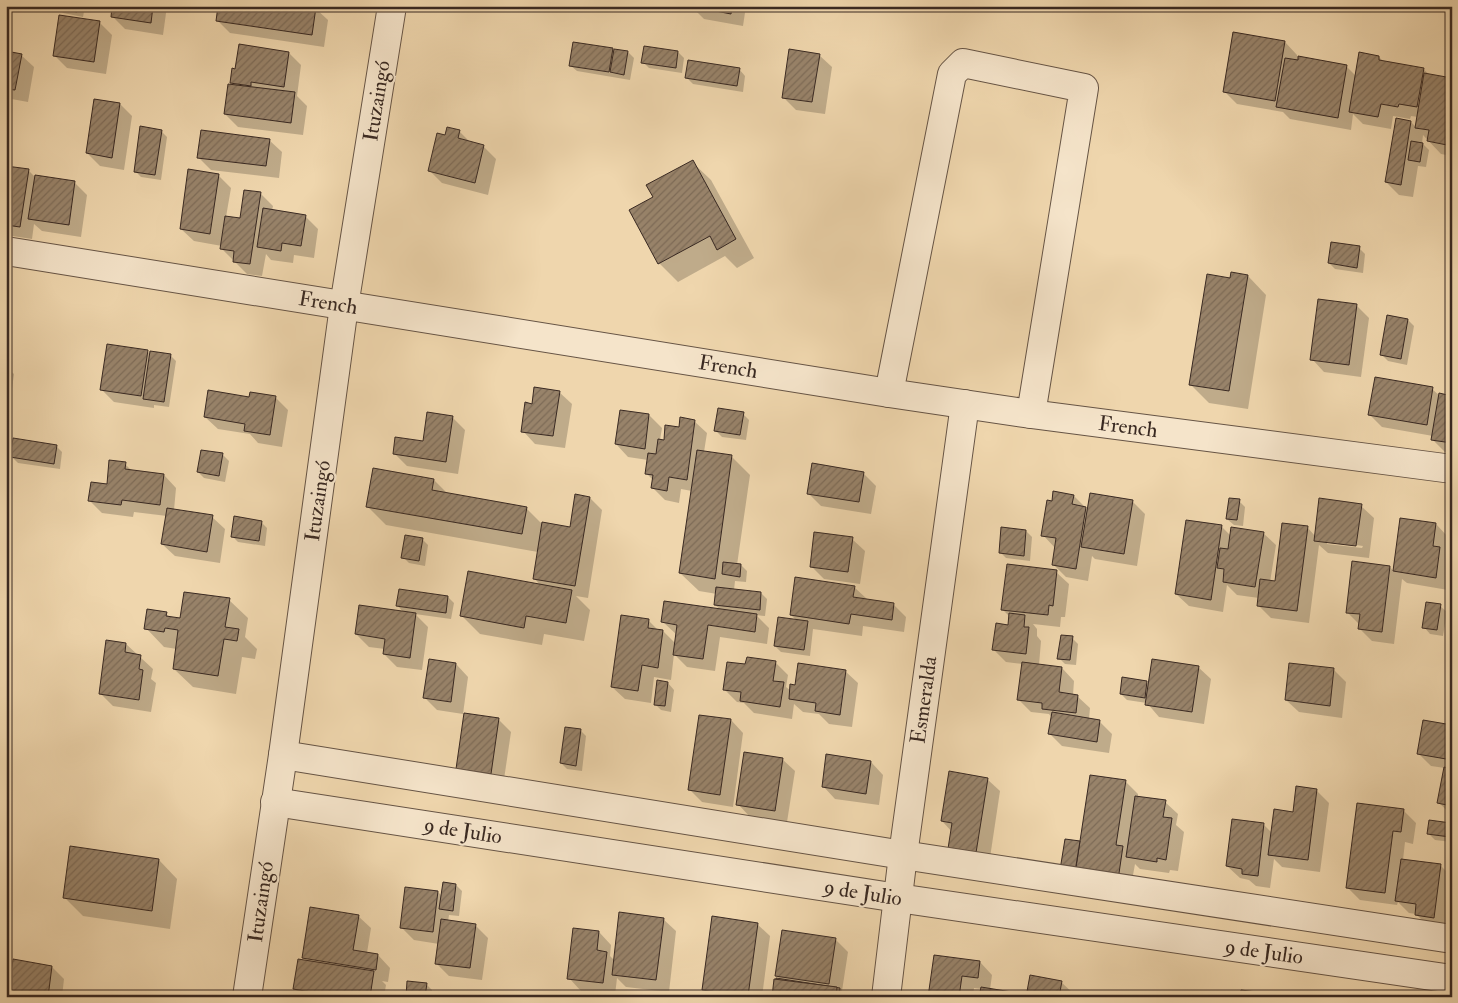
<svg xmlns="http://www.w3.org/2000/svg" width="1458" height="1003" font-family="'IM FELL Double Pica',serif">
<defs>
<pattern id="building-hatch" width="6" height="6" patternUnits="userSpaceOnUse" patternTransform="scale(1.25)"><rect width="6" height="6" fill="#98836a"/><path d="M-1 1l2-2M0 6l6-6M5 7l2-2" fill="none" stroke="#7d6b57"/></pattern>
</defs>
<rect width="100%" height="100%" fill="#efd6ad"/>
<filter id="stains"><feTurbulence type="fractalNoise" baseFrequency=".004" numOctaves="4"/><feColorMatrix values="0 0 0 0 .2 0 0 0 0 .09 0 0 0 0 .02 0 0 0 .5 -.17"/></filter>
<radialGradient id="worn" r=".72"><stop offset=".6" stop-color="#630" stop-opacity="0"/><stop offset="1" stop-color="#630" stop-opacity=".3"/></radialGradient>
<g fill="#0003" fill-rule="evenodd">
<path d="M57,6H85L83,17L63,13Z"/>
<path d="M124,6H167L163,35L125,29L112,16Z"/>
<path d="M220,6H305L315,8L328,20L324,47L230,33L218,21Z"/>
<path d="M640,6H664L663,10Z"/>
<path d="M691,6H746L743,26L704,19Z"/>
<path d="M99,22L112,35L106,74L67,68L54,55Z"/>
<path d="M1285,42L1297,55V57L1346,66L1356,76L1379,57L1384,62L1423,69L1430,75L1452,79V156L1441,154L1423,135L1422,143L1429,150L1426,167L1418,166L1413,197L1399,195L1386,182L1411,122L1416,127L1418,117L1411,116L1410,119L1393,116L1391,129L1363,124L1353,114L1351,130L1290,119L1283,112L1237,104L1224,91Z"/>
<path d="M574,43L628,52L634,58L630,80L577,71L570,65Z"/>
<path d="M6,52L21,55L34,67L28,102L6,98Z"/>
<path d="M678,52L684,58L682,73L649,68L643,62Z"/>
<path d="M289,53L301,65L297,96L307,106L303,135L238,127L225,114L235,86L231,82L236,70Z"/>
<path d="M819,55L832,67L825,114L796,110L783,97Z"/>
<path d="M739,69L745,76L743,92L693,84L687,78Z"/>
<path d="M95,100L120,104L132,116L124,170L100,166L87,153Z"/>
<path d="M6,120L8,122L6,134Z"/>
<path d="M448,129L460,132L471,143L483,146L496,159L488,195L442,183L430,171L446,137Z"/>
<path d="M161,131L167,137L161,180L141,177L135,171Z"/>
<path d="M269,140L282,152L279,178L211,170L199,158Z"/>
<path d="M692,162L711,180L754,258L737,268L725,256L678,282L659,263L655,198Z"/>
<path d="M6,167L28,170L36,178L74,182L87,195L81,237L42,231L34,224L32,239L6,235Z"/>
<path d="M218,175L231,188L226,217L241,220L260,193L273,206L272,211L305,216L318,229L314,258L294,255L293,263L271,260L266,254L262,276L247,274L222,249V246L194,241L181,229Z"/>
<path d="M1359,248L1365,254L1363,273L1335,269L1329,263Z"/>
<path d="M1248,276L1266,295L1248,409L1209,403L1190,384L1231,280Z"/>
<path d="M1356,305L1369,318L1361,377L1324,372L1312,359Z"/>
<path d="M1408,320L1414,326L1407,365L1388,361L1382,355Z"/>
<path d="M147,351L151,355H170L176,361L169,407L154,405V408L114,402L102,390Z"/>
<path d="M6,367L14,374L8,417L6,416Z"/>
<path d="M1432,389L1440,396L1452,397V453L1445,452L1432,439L1433,436L1382,427L1369,414Z"/>
<path d="M559,392L572,404L565,448L535,444L523,431L533,405Z"/>
<path d="M250,398H276L288,410L282,447L258,443L250,434L218,429L205,417Z"/>
<path d="M621,411L649,415L662,428L660,440L665,441L680,428L694,421L707,433L704,452L732,457L750,475L737,565H741L747,571L746,582L735,581L734,590L761,593L767,599L765,616L756,615L769,628L767,644L720,637L715,671L687,667L674,654L671,680L654,677L651,703L625,699L612,687L648,620L658,630L663,631L676,644L677,635L663,622L721,610L715,605L717,594L699,591L680,573L692,491L681,489L679,503L665,500L653,488L654,481L646,473L648,460L628,457L616,444Z"/>
<path d="M743,414L749,420L746,440L722,437L716,431Z"/>
<path d="M452,417L465,430L458,474L407,466L394,453L424,442Z"/>
<path d="M56,446L62,452L60,469L18,463L12,457Z"/>
<path d="M202,451L223,455L229,461L225,482L204,478L198,472Z"/>
<path d="M125,464L133,472L164,475L176,488L174,510L212,517L225,529L220,563L175,556L162,544L167,516L134,512L133,517L102,513L90,501L108,485Z"/>
<path d="M863,473L876,486L871,514L821,506L808,493Z"/>
<path d="M434,480L448,494L526,508L542,524L571,529L590,498L602,510L588,598L576,596L590,610L584,641L544,634L542,645L480,634L462,616L541,586L534,578L538,552L386,525L367,506Z"/>
<path d="M1074,496L1089,511L1132,501L1145,514L1137,566L1095,559L1092,556L1088,581L1066,577L1053,564L1056,549L1043,535L1053,502Z"/>
<path d="M1239,501L1245,507L1243,526L1234,525L1227,519Z"/>
<path d="M1361,506L1374,518L1369,558L1328,553L1319,545L1309,623L1271,618L1258,605L1259,598L1237,595L1227,585L1223,612L1189,606L1176,594L1221,526L1231,536L1263,533L1276,545L1270,582H1276L1307,527L1315,536ZM1327,541L1363,546L1362,548L1327,544Z"/>
<path d="M1401,519L1436,524L1448,537L1446,555L1452,561V564L1448,590L1407,583L1402,579L1394,644L1372,641L1359,628L1360,625L1347,612L1390,567L1394,572Z"/>
<path d="M261,522L267,528L265,546L238,542L232,536Z"/>
<path d="M1026,531L1032,537L1030,561L1006,558L1000,552Z"/>
<path d="M422,539L428,545L425,566L409,563L403,557Z"/>
<path d="M852,539L865,551L860,584L824,579L811,566Z"/>
<path d="M1056,572L1069,584L1065,617H1061L1060,627L1033,624L1037,629V636L1041,641L1039,665L1062,668L1074,681L1073,695L1077,696L1090,708L1089,719L1099,721L1112,734L1109,753L1062,746L1050,734L1052,718L1049,714L1031,712L1018,699L1023,664L1006,662L993,649L1009,626L1010,617L1002,609Z"/>
<path d="M854,587L867,599L894,605L906,617L904,632L863,626L862,636L813,629L810,656L781,652L775,646L797,621L791,615Z"/>
<path d="M448,597L454,603L451,619L415,614L428,627L422,670L397,667L384,654L385,649L369,647L356,634L404,613L398,606Z"/>
<path d="M229,600L248,618L245,637L257,649L255,659L242,657L236,694L193,687L174,669L177,649L164,647L146,628L166,614L171,618L181,620Z"/>
<path d="M1440,606L1447,612L1443,636L1430,634L1424,627Z"/>
<path d="M1072,638L1078,644L1076,665L1065,664L1059,658Z"/>
<path d="M126,644L153,669L151,679L156,683L151,712L113,706L100,693Z"/>
<path d="M775,662L788,675L786,687L791,691L796,687L845,671L858,683L852,727L829,724L819,714L803,712L794,704L792,719L754,713L744,703L737,702L724,689L746,666Z"/>
<path d="M456,664L468,677L463,714L437,710L424,697Z"/>
<path d="M1198,667L1211,679L1204,724L1159,717L1147,703L1127,700L1121,694L1147,682L1149,685Z"/>
<path d="M1334,670L1346,682L1342,718L1299,712L1286,700Z"/>
<path d="M668,683L674,690L671,712L661,710L655,704Z"/>
<path d="M498,719L511,732L503,786L470,781L457,769Z"/>
<path d="M731,720L743,733L733,807L702,802L690,790Z"/>
<path d="M1452,726V815L1439,803L1445,768L1431,766L1418,753Z"/>
<path d="M580,730L586,736L582,771L567,769L561,763Z"/>
<path d="M782,759L795,771L787,822L750,817L738,804Z"/>
<path d="M871,762L883,775L879,805L835,799L823,786Z"/>
<path d="M987,779L1000,791L988,871L942,821Z"/>
<path d="M1126,782L1138,794V797L1165,802L1178,814L1176,825L1184,832L1178,871L1170,870L1169,873L1140,869L1135,864L1130,892L1068,875L1079,842L1081,844Z"/>
<path d="M1316,790L1329,803L1320,872L1282,867L1274,859L1270,888L1256,886L1249,880L1240,878L1227,866L1264,825L1272,833L1294,813Z"/>
<path d="M1403,810L1416,823L1413,844L1405,842L1403,860L1440,865L1452,877L1446,930L1429,927L1416,914L1409,913L1398,902L1397,905L1360,900L1347,887Z"/>
<path d="M1450,824L1452,842L1435,840L1429,834Z"/>
<path d="M159,860L177,879L170,929L83,916L64,897Z"/>
<path d="M456,885L462,891L459,916L449,915L448,922L475,925L488,938L482,980L449,976L436,963L439,944L414,940L402,928L438,892L442,896Z"/>
<path d="M358,916L371,928L367,953L378,955L390,968L388,982L382,981L386,985L384,997H303L295,989L307,962L303,958Z"/>
<path d="M663,919L676,931L669,992L626,987L617,978L615,995L581,991L569,978L599,932L611,945L610,956L615,961Z"/>
<path d="M757,924L770,936L762,997H711L703,990Z"/>
<path d="M835,939L848,952L842,991L847,997H774L782,981L777,976Z"/>
<path d="M980,962L992,975L990,990L1012,993L1015,997H981L982,989L974,988L973,997H929Z"/>
<path d="M52,967L64,979L62,997H9Z"/>
<path d="M1061,982L1074,994L1073,997H1027Z"/>
<path d="M426,984L432,990V994L454,997H407Z"/>
</g>
<g fill="url(#building-hatch)" stroke="#392922">
<path d="M56,6H78L77,12L56,8Z"/>
<path d="M112,6H153L151,23L111,17Z"/>
<path d="M218,6L316,7L312,35L216,21Z"/>
<path d="M690,6H732L731,14Z"/>
<path d="M59,15L100,21L94,62L53,56Z"/>
<path d="M1233,32L1285,41L1275,101L1223,92Z"/>
<path d="M573,42L613,48L609,72L569,66Z"/>
<path d="M239,44L289,52L284,87L251,82V86L230,83L232,68L235,69Z"/>
<path d="M644,46L678,51L676,68L641,63Z"/>
<path d="M614,49L628,51L624,75L610,72Z"/>
<path d="M789,49L820,54L812,102L782,98Z"/>
<path d="M6,51L22,54L15,90L6,89Z"/>
<path d="M1359,52L1379,56V60L1424,68L1417,107L1399,104L1398,107L1381,104L1378,117L1349,112Z"/>
<path d="M1298,56L1347,65L1338,118L1276,107L1285,58L1298,60Z"/>
<path d="M688,60L740,68L737,86L685,78Z"/>
<path d="M1424,73L1452,78V146L1427,141L1429,130L1415,128Z"/>
<path d="M228,84L295,92L291,123L224,114Z"/>
<path d="M94,99L120,103L112,158L86,153Z"/>
<path d="M1396,118L1411,121L1401,185L1385,182Z"/>
<path d="M140,126L162,130L155,175L134,172Z"/>
<path d="M447,127L460,130L458,138L484,145L475,183L428,171L437,133L445,135Z"/>
<path d="M201,130L270,139L266,166L197,158Z"/>
<path d="M1411,141L1423,143L1420,162L1408,160Z"/>
<path d="M693,160L736,239L717,250L710,236L658,264L629,210L653,197L646,185Z"/>
<path d="M6,166L29,169L20,227L6,225Z"/>
<path d="M188,169L219,174L210,234L180,229Z"/>
<path d="M35,175L75,181L69,225L28,219Z"/>
<path d="M244,190L261,192L250,264L233,262L234,251L220,249L225,216L240,218Z"/>
<path d="M263,208L306,215L301,246L282,243L281,251L257,247Z"/>
<path d="M1331,242L1360,246L1357,268L1328,263Z"/>
<path d="M1231,272L1248,275L1229,391L1189,385L1207,274L1230,278Z"/>
<path d="M1318,299L1357,304L1349,365L1310,360Z"/>
<path d="M1387,315L1408,319L1401,359L1380,355Z"/>
<path d="M107,344L148,350L141,396L100,390Z"/>
<path d="M150,351L171,354L164,402L143,399Z"/>
<path d="M1375,377L1433,387L1427,425L1368,415Z"/>
<path d="M534,387L560,391L553,436L521,432L525,402L532,404Z"/>
<path d="M208,390L249,397L250,392L276,396L270,435L244,431L245,424L204,417Z"/>
<path d="M1439,393L1452,396V443L1431,440Z"/>
<path d="M718,408L744,412L740,435L714,431Z"/>
<path d="M620,410L649,414L645,449L615,444Z"/>
<path d="M427,412L453,416L446,462L393,454L395,437L423,441Z"/>
<path d="M680,417L695,420L687,480L669,477L667,491L651,488L653,475L645,474L648,453L656,454L658,439L664,440L665,425L679,427Z"/>
<path d="M13,438L57,445L54,464L10,457Z"/>
<path d="M201,450L223,453L219,476L197,472Z"/>
<path d="M697,450L732,455L715,579L679,573Z"/>
<path d="M109,460L126,462L125,469L164,474L160,505L122,500L121,505L88,501L91,482L107,484Z"/>
<path d="M812,463L864,472L859,502L807,494Z"/>
<path d="M373,468L434,479L432,490L527,507L522,534L366,507Z"/>
<path d="M1053,491L1074,495L1072,504L1086,507L1076,569L1052,565L1056,538L1041,536L1047,500L1052,501Z"/>
<path d="M1090,493L1133,500L1124,554L1081,547Z"/>
<path d="M575,494L590,497L575,586L533,579L542,522L570,527Z"/>
<path d="M1229,498L1240,499L1237,520L1226,519Z"/>
<path d="M1319,498L1362,504L1356,546L1314,541Z"/>
<path d="M167,508L213,515L207,552L161,544Z"/>
<path d="M234,516L262,521L259,541L231,537Z"/>
<path d="M1400,518L1436,523L1433,546L1440,547L1436,578L1393,571Z"/>
<path d="M1186,520L1222,525L1211,600L1175,594Z"/>
<path d="M1282,523L1308,526L1297,611L1257,606L1260,579L1275,581Z"/>
<path d="M1001,527L1026,530L1024,556L999,553Z"/>
<path d="M1231,527L1264,532L1255,587L1223,582L1224,569L1217,568L1220,548L1228,549Z"/>
<path d="M814,532L853,537L848,572L810,567Z"/>
<path d="M405,535L423,538L419,561L401,558Z"/>
<path d="M1352,561L1390,566L1382,632L1358,629L1360,614L1346,613Z"/>
<path d="M723,562L741,564L740,577L722,574Z"/>
<path d="M1007,564L1057,570L1053,606L1049,605L1048,615L1001,610Z"/>
<path d="M468,571L572,590L566,623L526,616L524,628L460,616Z"/>
<path d="M795,577L855,586L853,597L894,603L892,620L851,614L849,624L790,615Z"/>
<path d="M716,587L761,592L760,610L714,605Z"/>
<path d="M399,589L448,596L446,613L396,606Z"/>
<path d="M184,592L230,598L225,627L239,629L237,641L224,639L218,676L173,669L178,630L165,628L164,632L144,629L147,609L167,612L166,616L180,618Z"/>
<path d="M1452,595V633L1447,632Z"/>
<path d="M664,601L757,614L755,632L708,625L703,659L673,655L677,625L661,622Z"/>
<path d="M1426,602L1441,604L1437,630L1422,628Z"/>
<path d="M359,605L416,613L410,658L383,654L385,639L355,634Z"/>
<path d="M1009,613L1025,615L1024,627H1029L1026,654L992,650L996,623L1008,625Z"/>
<path d="M621,615L649,619L648,628L663,630L658,668L642,665L638,691L611,687Z"/>
<path d="M778,617L808,621L804,650L774,646Z"/>
<path d="M1061,635L1073,636L1070,660L1057,659Z"/>
<path d="M106,640L126,643L125,652L141,655L139,669L143,670L139,700L99,694Z"/>
<path d="M747,657L776,661L773,681L784,682L780,707L740,701L741,692L723,690L727,662L745,664Z"/>
<path d="M429,659L456,663L451,702L423,698Z"/>
<path d="M1152,659L1199,666L1192,712L1145,705Z"/>
<path d="M1022,662L1062,667L1059,692L1078,695L1076,713L1042,709V703L1017,700Z"/>
<path d="M798,663L846,670L840,715L815,711L816,703L789,699L790,684L795,685Z"/>
<path d="M1289,663L1334,668L1330,706L1285,700Z"/>
<path d="M1122,677L1147,681L1145,698L1120,694Z"/>
<path d="M657,680L668,682L665,706L654,705Z"/>
<path d="M1052,712L1100,720L1097,742L1048,734Z"/>
<path d="M464,713L499,718L491,774L456,769Z"/>
<path d="M699,715L731,719L720,795L688,790Z"/>
<path d="M1423,720L1452,725V760L1417,754Z"/>
<path d="M565,727L581,729L576,766L560,763Z"/>
<path d="M744,752L783,758L775,811L736,805Z"/>
<path d="M826,754L871,761L866,794L822,787Z"/>
<path d="M1444,767L1452,769V806L1437,803Z"/>
<path d="M949,771L988,778L975,859L947,855L952,823L941,821Z"/>
<path d="M1090,775L1126,780L1116,845L1123,846L1118,880L1075,874Z"/>
<path d="M1296,786L1317,789L1308,860L1268,855L1274,809L1293,812Z"/>
<path d="M1135,796L1166,800L1163,817L1172,818L1166,860L1157,858V862L1126,857Z"/>
<path d="M1357,803L1404,809L1401,832L1393,831L1385,893L1346,888Z"/>
<path d="M1232,819L1264,823L1258,876L1242,874V869L1226,866Z"/>
<path d="M1429,820L1451,823L1450,837L1427,834Z"/>
<path d="M1065,839L1080,841L1075,872L1060,870Z"/>
<path d="M70,846L159,859L152,911L63,898Z"/>
<path d="M1401,859L1441,864L1434,918L1415,915L1416,904L1395,901Z"/>
<path d="M443,882L456,884L453,911L439,909Z"/>
<path d="M405,887L438,891L433,932L400,928Z"/>
<path d="M310,907L359,915L353,950L378,954L376,970L302,958Z"/>
<path d="M619,912L664,918L656,980L612,975Z"/>
<path d="M712,916L758,923L748,996L702,990Z"/>
<path d="M441,919L476,924L470,968L435,964Z"/>
<path d="M573,928L599,931L597,950L607,952L603,983L567,979Z"/>
<path d="M782,930L836,938L829,984L775,976Z"/>
<path d="M934,955L980,961L978,978L962,976L959,997H928Z"/>
<path d="M13,959L52,966L48,997H7Z"/>
<path d="M298,959L374,971L370,997H341L293,989Z"/>
<path d="M1030,975L1062,981L1059,997H1026Z"/>
<path d="M776,978L840,988L839,997H773Z"/>
<path d="M774,979L837,987L836,997H772Z"/>
<path d="M407,981L427,983L425,997H406Z"/>
<path d="M981,987L1012,992L1011,997H979Z"/>
<path d="M1241,990L1265,993L1264,997H1240Z"/>
<path d="M429,992L464,997H428Z"/>
</g>
<g fill="none" stroke-linecap="round" stroke-linejoin="round">
<defs>
<g id="minor">
<path d="M6,251L889,393L1031,414L1452,469"/>
<path d="M889,393L952,74L963,63L1084,88L1031,414"/>
<path d="M283,755L903,855L1452,939"/>
<path d="M275,802L898,898L1452,979"/>
<path d="M247,997L283,755L344,306L392,6"/>
<path d="M886,997L903,855L965,404"/>
</g>
</defs>
<use href="#minor" stroke="#665445" stroke-width="30"/>
<use href="#minor" stroke="#f5e4ca" stroke-width="28"/>
</g>
<g text-anchor="middle" dominant-baseline="central" stroke-width="4.5" stroke-linejoin="round" paint-order="stroke">
<g font-size="21" fill="#392922" stroke="#f5e4ca">
<text transform="translate(377 101) rotate(-81)">Ituzaingó</text>
<text transform="translate(328 303) rotate(9)">French</text>
<text transform="translate(728 367) rotate(9)">French</text>
<text transform="translate(1128 427) rotate(7)">French</text>
<text transform="translate(318 501) rotate(-82)">Ituzaingó</text>
<text transform="translate(924 700) rotate(-82)">Esmeralda</text>
<text transform="translate(463 831) rotate(9)">9 de Julio</text>
<text transform="translate(863 893) rotate(9)">9 de Julio</text>
<text transform="translate(261 902) rotate(-82)">Ituzaingó</text>
<text transform="translate(1264 952) rotate(8)">9 de Julio</text>
</g>
</g>
<rect width="1458" height="1003" fill="none" stroke="#efd6ad" stroke-width="25"/>
<rect x="8" y="8" width="1443" height="988" fill="none" stroke="#392922" stroke-width="2.5"/>
<rect x="12" y="12" width="1433" height="978" fill="none" stroke="#392922"/>
<rect width="100%" height="100%" filter="url(#stains)"/>
<rect width="100%" height="100%" fill="url(#worn)"/>
</svg>
